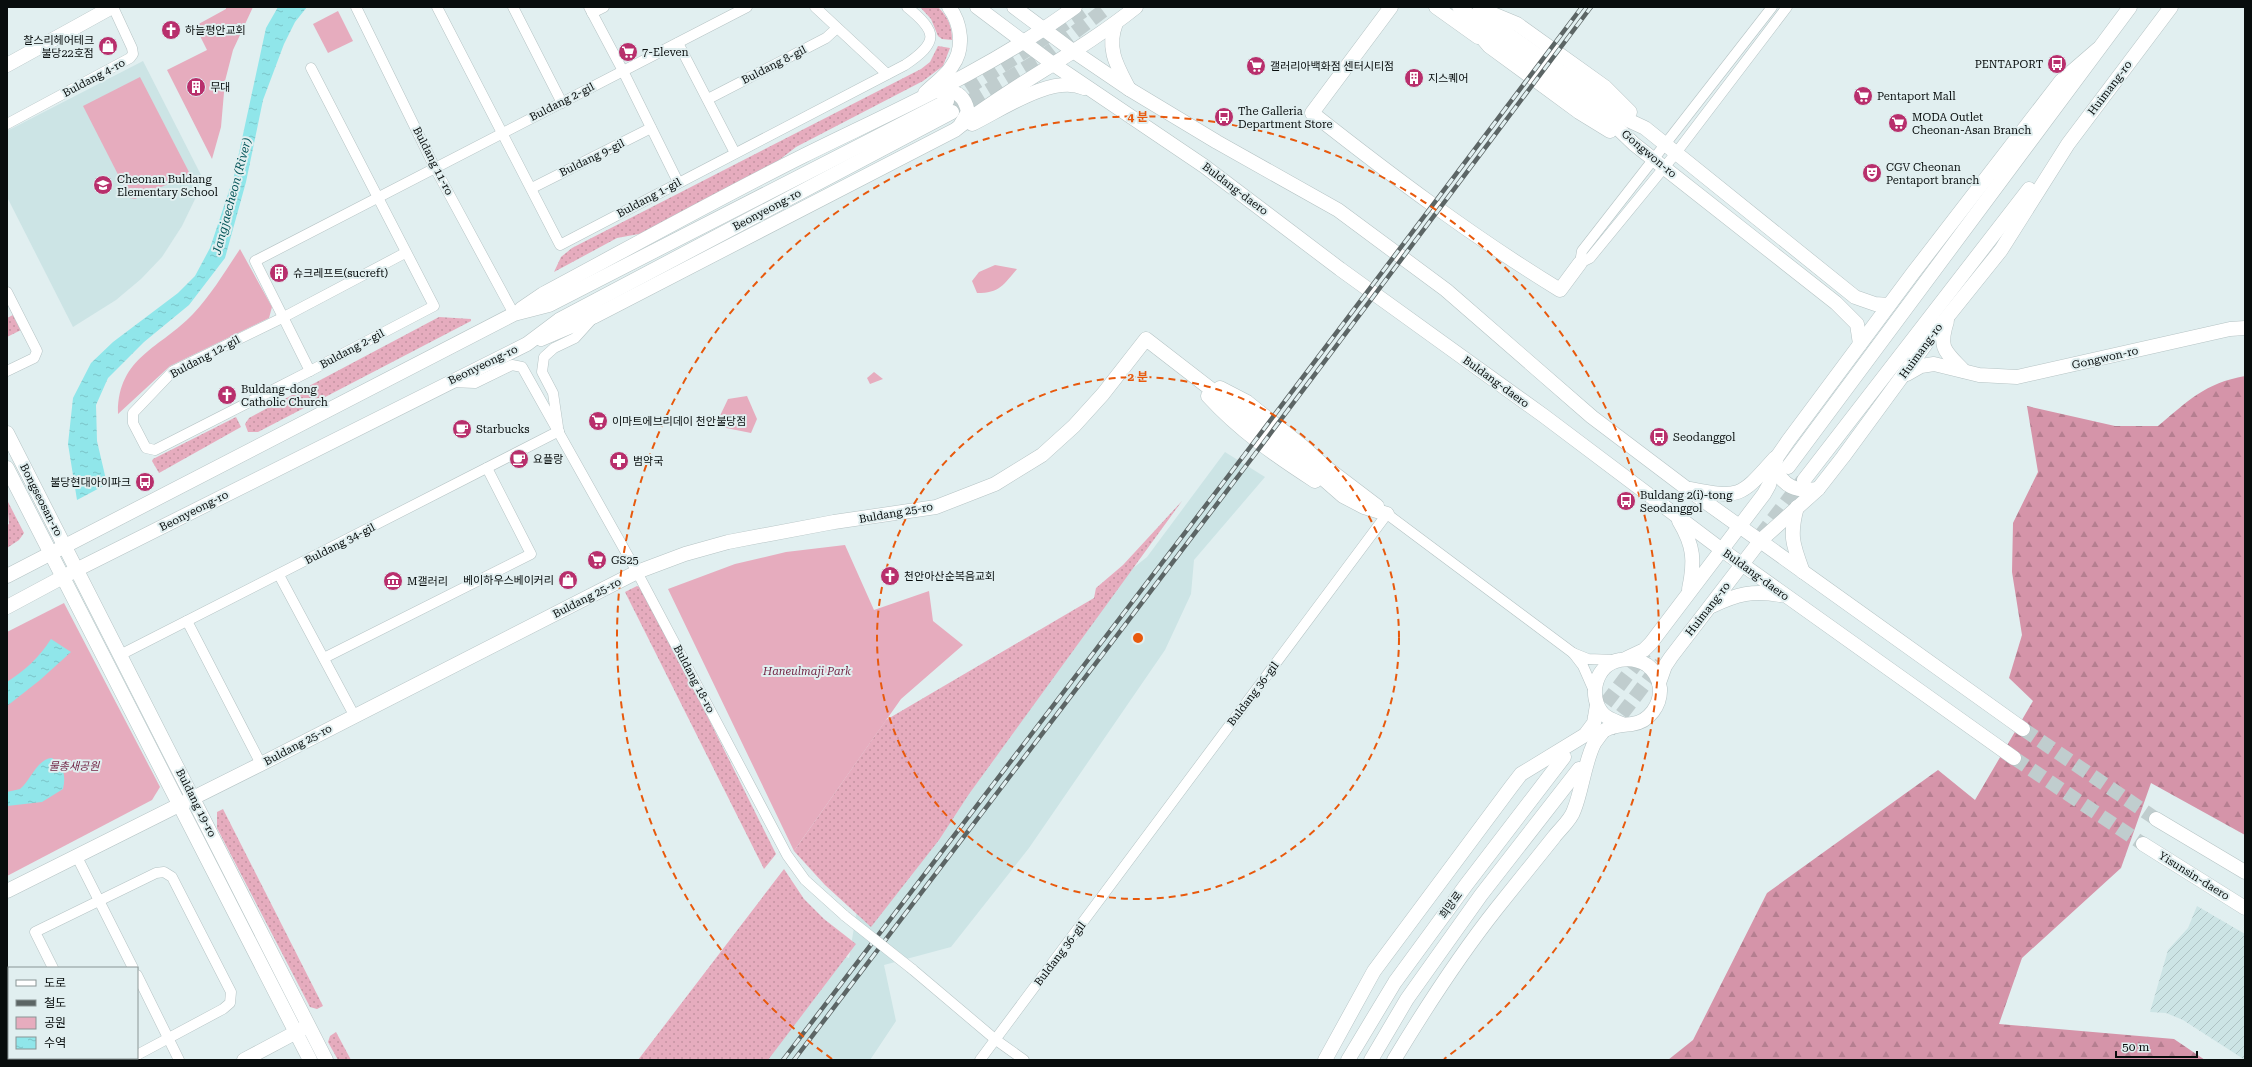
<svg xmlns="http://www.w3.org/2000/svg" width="2252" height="1067" font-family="'Roboto Serif','Noto Sans KR',serif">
<defs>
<pattern id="industrial-furrows" width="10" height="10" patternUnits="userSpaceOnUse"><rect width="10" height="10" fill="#cce4e5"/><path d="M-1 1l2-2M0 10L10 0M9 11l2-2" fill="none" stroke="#aec2c3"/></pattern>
<pattern id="grass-dots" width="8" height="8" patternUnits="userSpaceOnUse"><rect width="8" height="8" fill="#e6acbe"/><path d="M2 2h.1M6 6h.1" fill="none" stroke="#c493a2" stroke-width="1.8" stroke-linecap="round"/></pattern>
<pattern id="forest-firs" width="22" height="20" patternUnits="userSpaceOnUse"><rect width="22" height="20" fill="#d594a9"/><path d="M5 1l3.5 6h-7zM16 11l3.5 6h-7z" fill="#b57e90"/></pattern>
<pattern id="water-ripples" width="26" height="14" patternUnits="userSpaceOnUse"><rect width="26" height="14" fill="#90e6ea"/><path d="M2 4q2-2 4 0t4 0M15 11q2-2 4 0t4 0" fill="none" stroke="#7bc4c8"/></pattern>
</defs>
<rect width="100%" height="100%" fill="#e1eff0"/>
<g fill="#cce4e5">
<path d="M143,61L201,175L197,195L182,226L162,257L141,279L116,300L73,327L7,197V131Z"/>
<path d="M1225,452L1265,477L1194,560L1191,594L1165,650L1029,848L951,947L884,965L896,1021L870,1060H753L813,944L849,958L857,909L1025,654L1147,557Z"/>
</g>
<path fill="url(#industrial-furrows)" d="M2197,906L2245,934V1060L2183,1020L2166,1013L2150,1012L2168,950L2188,928Z"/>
<g fill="url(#grass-dots)">
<path d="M920,7H938C948,17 952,26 952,40L942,39L938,36L931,19Z"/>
<path d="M938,46L950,48L943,66L923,81L796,147L774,164L644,233L617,238L554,272L561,257L572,248L921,69L930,62Z"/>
<path d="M13,315L21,330L7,337V318Z"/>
<path d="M439,317L471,319V321L258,432H248L245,424L249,418Z"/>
<path d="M236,417L241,427L159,473L152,461L153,459Z"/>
<path d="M7,500L24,533L19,540L7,548V525L9,524Z"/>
<path d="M1182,501L969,794L939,840L871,927L825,885L794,851L886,720L1094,598L1096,588L1123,565Z"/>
<path d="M637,586L644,589L776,854L764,869L625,592Z"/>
<path d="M223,809L323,1006L317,1009L310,1007L217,828V812Z"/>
<path d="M784,869L804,899L824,919L856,944L768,1060H638Z"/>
<path d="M336,1032L351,1060H338L328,1042L330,1036Z"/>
</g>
<path fill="url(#forest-firs)" d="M2245,376V835L2151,783L2121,868L2022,958L1999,1024L2174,1039L2205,1060H1668L1693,1040L1767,893L1938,770L1975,800L2033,701L2009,678L2022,635L2012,572L2013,523L2038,472L2027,406L2115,426H2158C2188,401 2205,383 2245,376Z"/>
<g fill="#e6acbe">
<path d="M226,7H253L233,50L225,81L221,127L212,159L167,70L207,50L195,26L226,9Z"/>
<path d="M338,11L353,41L328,53L313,24Z"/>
<path d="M140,77L190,174L135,199L130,198L83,106Z"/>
<path d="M240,249L272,307L269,318L170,366L118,414C117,357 161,348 193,314C211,295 226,270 240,249Z"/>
<path d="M995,265L1017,269C1003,285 1000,293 977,293L972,281L979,272Z"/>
<path d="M874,372L883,379L870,384L867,378Z"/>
<path d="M747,396L757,419L751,433L721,427L718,420L728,399Z"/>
<path d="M845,545L874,610L929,591L933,621L963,645L901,699L794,851L668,589L735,564L786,552Z"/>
<path d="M64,603L160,787L152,800L7,876V632Z"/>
</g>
<g fill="url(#water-ripples)">
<path d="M278,7H307L295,22L284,44L263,100L246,182L225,258L189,305L144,342L108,378L96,405L97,441L107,484L77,500L68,444L73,398L91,363L113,342L178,293L195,276L210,248L234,176L266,28Z"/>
<path d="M51,639L71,652L40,680L7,706V682C25,670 39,658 51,639Z"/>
<path d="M52,758C64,766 66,776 63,789L42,802L7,806V792L20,789C31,780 37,759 52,758Z"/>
</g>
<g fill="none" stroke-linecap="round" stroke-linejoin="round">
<g stroke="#c0cdce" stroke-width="14" stroke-dasharray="14 7" stroke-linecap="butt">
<path d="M949,100L1027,50L1089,7"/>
<path d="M952,112L1037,61L1108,7"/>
<path d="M1760,536L1803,480"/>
<path d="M1593,720L1645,652"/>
<path d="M2023,729L2156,819"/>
<path d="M1609,731L1661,663"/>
<path d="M2014,758L2143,844"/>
</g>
<defs>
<g id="street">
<path d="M356,7L435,168L514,314"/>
<path d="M437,7L560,245L905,65C939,42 938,32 907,7"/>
<path d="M513,7L562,103"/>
<path d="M589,7L623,71L678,182"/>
<path d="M815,7L887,74"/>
<path d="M592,13L604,7"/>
<path d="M678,43L735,153"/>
<path d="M311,68L434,306L310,371L155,450L146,448L133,423V413L173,371L282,318L405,253"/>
<path d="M708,99L826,38L837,28"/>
<path d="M7,124L130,58L133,54L132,48L113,7"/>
<path d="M532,188L651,128"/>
<path d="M1580,263L1590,258L1676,153L1787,7"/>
<path d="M1580,263L1582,251L1772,7"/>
<path d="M7,292L37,351L34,358L7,371"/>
<path d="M310,371L255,261L747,7"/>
<path d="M452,382L475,383L512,365L522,367L637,572L787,855L805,880L845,916"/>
<path d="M558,427L553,393L542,372L544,357L554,348L575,338L593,318"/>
<path d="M279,575L354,715"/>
<path d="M187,621L261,764"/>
<path d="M120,655L559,431"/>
<path d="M324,658L531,554L487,468"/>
<path d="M1594,691L1583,666L1573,653L1588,659L1615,660"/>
<path d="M76,855L133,968"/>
<path d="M53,968L35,932L156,873L164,872L172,877L231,992L230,1003L223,1009L137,1055"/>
<path d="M912,969L996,1040L1024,1060"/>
<path d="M137,975L179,1060"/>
<path d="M98,1058L99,1060"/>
<path d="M128,1060L132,1058"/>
<path d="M980,1060L1387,514L1573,653"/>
</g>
<g id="secondary">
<path d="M977,7L1053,64L1204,166L1340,269L1544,416L1722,550L2014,758"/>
<path d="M1014,7L1073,51L1129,89L1217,142L1338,210L1446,290L1592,417L1686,488L2023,729"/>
<path d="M1391,7L1312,113C1392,176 1473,237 1560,290L1580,263"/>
<path d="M1436,7L1478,37"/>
<path d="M1459,7L1508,47L1608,119L1634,144L1836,303L1857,324L1860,344"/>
<path d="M1488,12L1517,24L1605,87L1630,112"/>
<path d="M1478,13L1630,121L1645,128L1855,297L1875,304L1889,305"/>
<path d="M1116,23C1106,49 1117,66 1129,89"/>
<path d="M1473,27L1489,46L1579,112L1610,131"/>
<path d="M7,65L112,7"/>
<path d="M938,91C956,89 965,96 968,112L961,124"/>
<path d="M925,93C934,84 946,76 952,66C965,48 961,23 949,7"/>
<path d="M972,124C1001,110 1052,74 1084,88"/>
<path d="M521,309L543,294C629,248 715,200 803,156C896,110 991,69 1075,7"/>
<path d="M1947,321C1938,349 1945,351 1964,371"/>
<path d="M541,339L595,316L955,130C1012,85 1079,53 1136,7"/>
<path d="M1907,374L1921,366L1934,364L1979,375L2017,377L2230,329L2245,328"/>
<path d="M1220,388L1247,402L1302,446L1323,465L1377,506"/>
<path d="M1208,396C1239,430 1276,456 1315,481"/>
<path d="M7,433L326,1060"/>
<path d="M1774,466C1783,487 1796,492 1818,489"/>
<path d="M1788,467L2130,7"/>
<path d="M7,468L310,1060"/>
<path d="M1804,480L2029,189"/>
<path d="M1691,489C1741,499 1741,496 1775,458"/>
<path d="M1797,507C1789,536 1793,545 1803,572"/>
<path d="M1679,521C1694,546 1695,561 1689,589"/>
<path d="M7,576L514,314L549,305L947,101"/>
<path d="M1712,606C1737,594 1753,590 1780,595"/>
<path d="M7,607L76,570L527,344L559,320L952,112"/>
<path d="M1627,658L1644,650L1651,643L1764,494L1769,485L1777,457L1788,441L1913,273L2061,81L2098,49"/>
<path d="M1659,683L1665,666L1671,657L1760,541L1818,489L1843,457L1928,341L2001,250L2068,144L2171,7"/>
<path d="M2156,819L2245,872"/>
<path d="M2143,844L2245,908"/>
<path d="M7,891L261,764L637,572L685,554L728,542L834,522L936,507L995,484L1042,455L1074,426L1103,394L1146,339L1296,455L1343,496L1364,507L1387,514"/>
<path d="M244,1060L304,1028"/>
<path d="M1325,1060L1374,971L1511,787L1521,774L1585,735L1594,723L1597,705"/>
<path d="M1348,1060L1395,982L1466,885L1564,757"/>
<path d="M1371,1060L1407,999L1481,895L1579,769"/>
<path d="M1394,1060C1426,1007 1459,956 1497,908C1516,884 1535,861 1554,837C1560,829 1571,820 1574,810C1582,791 1585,759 1595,742C1598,738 1602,732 1605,730C1613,725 1623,725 1632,724C1649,722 1661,705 1660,688C1659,679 1654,670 1647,665C1638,659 1630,658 1620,660C1596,664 1587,696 1603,714C1608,719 1615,721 1622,724"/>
</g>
</defs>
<use href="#street" stroke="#b5c3c4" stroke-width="11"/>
<use href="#secondary" stroke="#b5c3c4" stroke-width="15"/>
<use href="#street" stroke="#fff" stroke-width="10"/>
<use href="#secondary" stroke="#fff" stroke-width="14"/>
<defs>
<g id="rail">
<path d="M783,1060L1245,454L1582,7"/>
<path d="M794,1060L1252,458L1591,7"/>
</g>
</defs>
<use href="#rail" stroke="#5c6565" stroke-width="4.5"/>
<use href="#rail" stroke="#e1eff0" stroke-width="3" stroke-dasharray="9" stroke-linecap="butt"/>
<defs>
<path id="street-bridge" d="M845,916L912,969"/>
</defs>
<use href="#street-bridge" stroke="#b5c3c4" stroke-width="11" stroke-linecap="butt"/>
<use href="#street-bridge" stroke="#fff" stroke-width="10"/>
</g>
<g fill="none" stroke="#e8590c" stroke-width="2" stroke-dasharray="7 5">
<circle cx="1138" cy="638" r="261"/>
<path d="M832 1059A521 521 0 1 1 1444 1059"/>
</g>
<defs>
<symbol id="church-disc" viewBox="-11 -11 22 22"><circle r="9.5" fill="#b82f6c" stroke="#e1eff0"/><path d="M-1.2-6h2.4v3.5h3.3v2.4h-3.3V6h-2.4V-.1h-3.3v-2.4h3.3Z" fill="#fff"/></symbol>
<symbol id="shop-disc" viewBox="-11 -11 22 22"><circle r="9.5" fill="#b82f6c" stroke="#e1eff0"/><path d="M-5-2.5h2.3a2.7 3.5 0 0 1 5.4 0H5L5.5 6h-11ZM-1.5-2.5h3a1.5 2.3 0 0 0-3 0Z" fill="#fff"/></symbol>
<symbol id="supermarket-disc" viewBox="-11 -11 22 22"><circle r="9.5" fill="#b82f6c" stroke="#e1eff0"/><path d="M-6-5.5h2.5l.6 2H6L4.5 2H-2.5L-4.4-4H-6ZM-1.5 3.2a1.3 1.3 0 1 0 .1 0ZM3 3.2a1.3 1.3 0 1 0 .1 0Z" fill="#fff"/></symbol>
<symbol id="bus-disc" viewBox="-11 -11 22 22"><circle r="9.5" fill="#b82f6c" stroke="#e1eff0"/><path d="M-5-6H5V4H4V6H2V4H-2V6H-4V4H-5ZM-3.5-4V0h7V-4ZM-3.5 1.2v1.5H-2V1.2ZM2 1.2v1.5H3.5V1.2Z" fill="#fff"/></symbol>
<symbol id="building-disc" viewBox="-11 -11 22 22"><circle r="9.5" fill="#b82f6c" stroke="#e1eff0"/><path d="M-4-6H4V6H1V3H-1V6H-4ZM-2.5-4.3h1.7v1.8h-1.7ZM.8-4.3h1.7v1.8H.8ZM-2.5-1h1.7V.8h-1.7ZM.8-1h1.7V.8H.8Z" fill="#fff"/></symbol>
<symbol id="theatre-disc" viewBox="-11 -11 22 22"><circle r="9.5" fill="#b82f6c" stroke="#e1eff0"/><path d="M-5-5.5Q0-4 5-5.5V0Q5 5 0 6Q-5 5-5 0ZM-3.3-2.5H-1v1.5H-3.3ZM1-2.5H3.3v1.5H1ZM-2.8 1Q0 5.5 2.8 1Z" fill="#fff"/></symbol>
<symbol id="school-disc" viewBox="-11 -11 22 22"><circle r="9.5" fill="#b82f6c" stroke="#e1eff0"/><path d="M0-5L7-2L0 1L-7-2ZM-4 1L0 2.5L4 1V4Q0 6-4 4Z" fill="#fff"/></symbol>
<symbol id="cafe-disc" viewBox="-11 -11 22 22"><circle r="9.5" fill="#b82f6c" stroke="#e1eff0"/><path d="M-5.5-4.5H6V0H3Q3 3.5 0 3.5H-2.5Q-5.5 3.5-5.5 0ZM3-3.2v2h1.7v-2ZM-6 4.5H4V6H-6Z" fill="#fff"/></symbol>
<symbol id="pharmacy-disc" viewBox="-11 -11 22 22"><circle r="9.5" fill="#b82f6c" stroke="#e1eff0"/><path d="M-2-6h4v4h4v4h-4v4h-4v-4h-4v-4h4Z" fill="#fff"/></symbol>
<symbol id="museum-disc" viewBox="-11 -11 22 22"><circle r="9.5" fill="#b82f6c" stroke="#e1eff0"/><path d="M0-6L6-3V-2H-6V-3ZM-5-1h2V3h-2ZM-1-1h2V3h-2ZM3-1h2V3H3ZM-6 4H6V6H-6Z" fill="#fff"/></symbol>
</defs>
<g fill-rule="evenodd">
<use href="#church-disc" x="160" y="19" width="22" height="22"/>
<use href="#shop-disc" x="97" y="35" width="22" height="22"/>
<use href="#supermarket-disc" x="617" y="41" width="22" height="22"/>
<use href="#bus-disc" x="2046" y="53" width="22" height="22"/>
<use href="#supermarket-disc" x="1245" y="55" width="22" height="22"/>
<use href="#building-disc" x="1403" y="67" width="22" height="22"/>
<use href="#building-disc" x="185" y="76" width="22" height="22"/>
<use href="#supermarket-disc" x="1852" y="85" width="22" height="22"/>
<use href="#bus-disc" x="1213" y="106" width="22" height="22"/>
<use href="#supermarket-disc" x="1887" y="112" width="22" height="22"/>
<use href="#theatre-disc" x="1861" y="162" width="22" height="22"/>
<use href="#school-disc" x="92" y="174" width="22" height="22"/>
<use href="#building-disc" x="268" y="262" width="22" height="22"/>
<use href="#church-disc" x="216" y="384" width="22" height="22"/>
<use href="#supermarket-disc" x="587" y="410" width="22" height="22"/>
<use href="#cafe-disc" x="451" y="418" width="22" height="22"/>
<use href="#bus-disc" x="1648" y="426" width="22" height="22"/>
<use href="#cafe-disc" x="508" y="448" width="22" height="22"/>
<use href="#pharmacy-disc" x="608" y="450" width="22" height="22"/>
<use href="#bus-disc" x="134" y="471" width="22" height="22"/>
<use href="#bus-disc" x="1615" y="490" width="22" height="22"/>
<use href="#supermarket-disc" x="586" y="549" width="22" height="22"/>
<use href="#church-disc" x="879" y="565" width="22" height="22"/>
<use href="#shop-disc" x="557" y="569" width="22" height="22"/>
<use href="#museum-disc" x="382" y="570" width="22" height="22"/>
</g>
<g text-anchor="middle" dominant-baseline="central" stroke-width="4" stroke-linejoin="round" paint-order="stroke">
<g font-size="11" fill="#080d0d" stroke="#e1eff0" text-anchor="start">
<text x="185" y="30">하늘평안교회</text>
<text x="94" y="40" text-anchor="end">찰스리헤어테크<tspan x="94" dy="13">불당22호점</tspan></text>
<text x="642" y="52">7-Eleven</text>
<text x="2043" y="64" text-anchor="end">PENTAPORT</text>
<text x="1270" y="66">갤러리아백화점 센터시티점</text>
<text x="1428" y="78">지스퀘어</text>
<text x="210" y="87">무대</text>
<text x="1877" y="96">Pentaport Mall</text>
<text x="1238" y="111">The Galleria<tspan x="1238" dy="13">Department Store</tspan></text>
<text x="1912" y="117">MODA Outlet<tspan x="1912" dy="13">Cheonan-Asan Branch</tspan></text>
<text x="1886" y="167">CGV Cheonan<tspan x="1886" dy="13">Pentaport branch</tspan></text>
<text x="117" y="179">Cheonan Buldang<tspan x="117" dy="13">Elementary School</tspan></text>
<text x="293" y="273">슈크레프트(sucreft)</text>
<text x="241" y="389">Buldang-dong<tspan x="241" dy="13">Catholic Church</tspan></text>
<text x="612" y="421">이마트에브리데이 천안불당점</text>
<text x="476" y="429">Starbucks</text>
<text x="1673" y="437">Seodanggol</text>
<text x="533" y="459">요플랑</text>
<text x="633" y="461">범약국</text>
<text x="131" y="482" text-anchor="end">불당현대아이파크</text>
<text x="1640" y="495">Buldang 2(i)-tong<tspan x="1640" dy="13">Seodanggol</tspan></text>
<text x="611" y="560">GS25</text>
<text x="904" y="576">천안아산순복음교회</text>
<text x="554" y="580" text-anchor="end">베이하우스베이커리</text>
<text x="407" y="581">M갤러리</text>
</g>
<g font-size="11" fill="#080d0d" stroke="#e1eff0">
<text transform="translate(774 65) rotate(-27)">Buldang 8-gil</text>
<text transform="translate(94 78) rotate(-28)">Buldang 4-ro</text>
<text transform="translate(2110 88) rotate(-53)">Huimang-ro</text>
<text transform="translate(562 102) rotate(-27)">Buldang 2-gil</text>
<text transform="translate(1649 154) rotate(40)">Gongwon-ro</text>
<text transform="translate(592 158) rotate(-26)">Buldang 9-gil</text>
<text transform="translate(433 161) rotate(63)">Buldang 11-ro</text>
<text transform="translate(1235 189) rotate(37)">Buldang-daero</text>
<text transform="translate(649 198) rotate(-28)">Buldang 1-gil</text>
<text transform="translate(767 210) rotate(-28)">Beonyeong-ro</text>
<text transform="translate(352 349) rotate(-28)">Buldang 2-gil</text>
<text transform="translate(1921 351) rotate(-54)">Huimang-ro</text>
<text transform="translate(205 357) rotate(-28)">Buldang 12-gil</text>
<text transform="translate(2105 358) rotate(-13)">Gongwon-ro</text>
<text transform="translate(483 365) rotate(-26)">Beonyeong-ro</text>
<text transform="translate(1496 382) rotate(36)">Buldang-daero</text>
<text transform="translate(41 500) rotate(63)">Bongseosan-ro</text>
<text transform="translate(194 511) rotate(-27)">Beonyeong-ro</text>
<text transform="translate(896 513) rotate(-10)">Buldang 25-ro</text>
<text transform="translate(340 544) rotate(-27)">Buldang 34-gil</text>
<text transform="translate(1756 575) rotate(36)">Buldang-daero</text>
<text transform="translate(587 598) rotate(-27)">Buldang 25-ro</text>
<text transform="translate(1708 609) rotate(-52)">Huimang-ro</text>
<text transform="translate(694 679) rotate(62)">Buldang 18-ro</text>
<text transform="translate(1253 694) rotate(-53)">Buldang 36-gil</text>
<text transform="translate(298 745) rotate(-28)">Buldang 25-ro</text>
<text transform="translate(196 803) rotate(63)">Buldang 19-ro</text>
<text transform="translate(2194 876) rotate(32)">Yisunsin-daero</text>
<text transform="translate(1451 905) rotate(-54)">희망로</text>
<text transform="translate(1060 954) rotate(-53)">Buldang 36-gil</text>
</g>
<g font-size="11" font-style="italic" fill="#732646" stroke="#e1eff0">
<text x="807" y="671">Haneulmaji Park</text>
<text x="74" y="766">물총새공원</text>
</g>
<g font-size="12" font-style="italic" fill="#055559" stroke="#e1eff0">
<text transform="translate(232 196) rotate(-75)">Jangjaecheon (River)</text>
</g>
</g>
<circle cx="1138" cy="638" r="6" fill="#e8590c" stroke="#e1eff0" stroke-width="2"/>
<g font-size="12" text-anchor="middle" font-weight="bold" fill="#e8590c" stroke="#e1eff0" stroke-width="4" stroke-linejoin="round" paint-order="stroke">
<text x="1138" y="121">4 분</text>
<text x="1138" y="381">2 분</text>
</g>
<rect width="2252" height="1067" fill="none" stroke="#080d0d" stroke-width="16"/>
<rect x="8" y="967" width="130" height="92" fill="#e1eff0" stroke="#8a9595"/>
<rect x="16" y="980" width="20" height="6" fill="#ffffff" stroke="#8a9595"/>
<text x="44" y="987" font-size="12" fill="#080d0d">도로</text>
<rect x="16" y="1000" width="20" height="6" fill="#5c6565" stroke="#8a9595"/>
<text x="44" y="1007" font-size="12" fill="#080d0d">철도</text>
<rect x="16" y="1017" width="20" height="12" fill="#e6acbe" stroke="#8a9595"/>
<text x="44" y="1027" font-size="12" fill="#080d0d">공원</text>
<rect x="16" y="1037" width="20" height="12" fill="url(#water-ripples)" stroke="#8a9595"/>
<text x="44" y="1047" font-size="12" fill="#080d0d">수역</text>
<path d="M2116 1051v6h81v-6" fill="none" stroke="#080d0d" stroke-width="2"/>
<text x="2122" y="1051" font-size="12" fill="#080d0d" stroke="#e1eff0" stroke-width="3" paint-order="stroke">50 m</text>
</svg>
